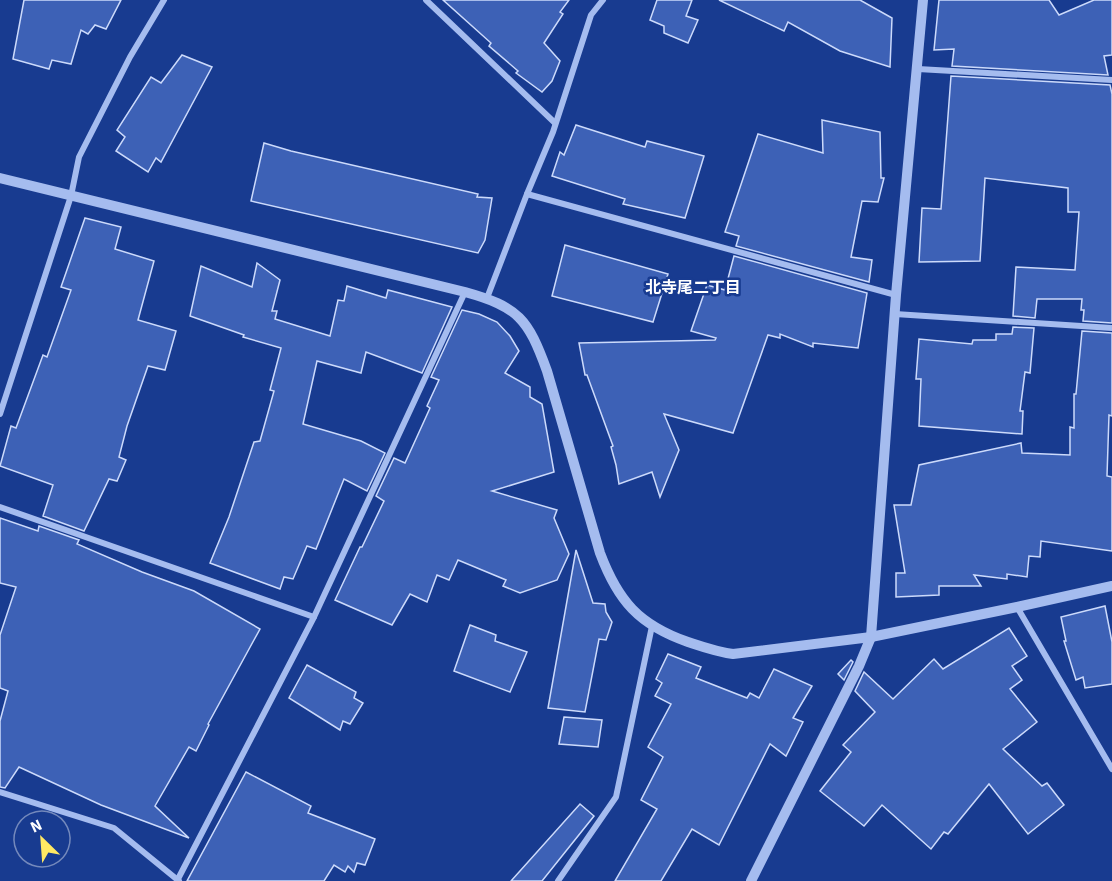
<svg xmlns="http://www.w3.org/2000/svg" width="1112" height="881" font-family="'Source Sans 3','Noto Sans JP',sans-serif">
<rect width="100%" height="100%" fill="#183b90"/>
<g fill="#3d61b6" stroke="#ccdafb" stroke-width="1.5">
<path d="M24,0H121L106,29L95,25L88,34L81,30L71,64L52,60L49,69L13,59Z"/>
<path d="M443,0H569L560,12L563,14L544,43L560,61L552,81L542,92L516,73L518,71L489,46L491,43Z"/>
<path d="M657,0H692L686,16L698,20L688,43L664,33V26L650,20Z"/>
<path d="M719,0H860L892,18L890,67L840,51L788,22L784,31Z"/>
<path d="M939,0H1049L1059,15L1094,0H1112V55L1104,56L1108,75L952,66L954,49L934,50Z"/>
<path d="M182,55L212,67L161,162L156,158L148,172L116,151L125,137L117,130L151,77L161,83Z"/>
<path d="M951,76L1110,85L1112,94V323L1083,321L1084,310H1081L1082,299H1037L1035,318L1013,316L1016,267L1075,270L1079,212H1068V188L985,178L980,261L919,262L922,208L941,209Z"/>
<path d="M822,120L880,132L881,178H884L878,202L862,201L851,257L872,260L869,282L736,246L739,236L725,232L758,134L823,153Z"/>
<path d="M576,125L645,147L647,141L704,156L685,218L623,204L625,199L552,176L560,152L564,155Z"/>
<path d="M264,143L291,151L478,194L477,197L492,198L485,240L478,253L251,201Z"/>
<path d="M85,218L121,227L115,249L154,261L138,320L176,331L165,370L148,366L127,426L119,457L126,460L117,481L109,479L84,531L43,516L53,485L0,466L11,426L16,428L43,355L47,357L71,290L61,287Z"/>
<path d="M565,245L668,274L653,322L552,296Z"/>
<path d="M734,256L867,293L858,348L813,343V347L780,334V338L768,335L733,433L664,414L679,450L660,497L652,472L619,484L616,465L611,447L613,446L587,375H585L579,343L715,340L716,338L691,331L707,285L725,290Z"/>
<path d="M257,263L280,280L272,311H277L275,319L330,336L338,300L344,301L347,286L386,298L388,290L452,307L422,373L366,352L361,373L317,361L303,424L361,441L385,453L367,491L344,479L316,549L307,546L293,579L284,577L280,589L210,563L229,517L254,442L260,441L274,391L270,390L281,348L243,337L244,335L190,316L201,266L252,287Z"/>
<path d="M462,310L479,314L497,322L510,336L519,351L505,373L530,387V397L542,404L554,472L492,491L557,510L554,518L569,554L557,580L520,593L503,586L506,580L458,560L449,580L437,575L427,602L410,594L392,625L335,600L360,547H362L384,501L376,496L394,458L405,463L430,408L427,406L439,380L431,377Z"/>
<path d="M1013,327L1034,328L1030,373L1025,372L1020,411H1023L1022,434L919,426L921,379H916L919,339L972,344L973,340H996V334H1012Z"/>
<path d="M1082,331L1112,333V416L1109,415L1107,476L1112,477V551L1041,541L1040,557L1029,556L1027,577L1007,574V579L974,575L981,586H939V595L896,597V573H905L894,505H911L919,465L1021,443L1022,453L1070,455V427L1074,428V394H1076Z"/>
<path d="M0,518L38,531L39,526L79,540L77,544L142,572L194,591L260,629L208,724L209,725L196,751L189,747L155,806L189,838L101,805L19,767L5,788L0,787V721L8,691L0,688V635L16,587L0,583Z"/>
<path d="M576,550L593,603L605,604L606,612L612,622L606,640L599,639L585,712L548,708Z"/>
<path d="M1105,606L1112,642V684L1085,688L1083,677L1076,680L1064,641H1066L1061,617Z"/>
<path d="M470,625L496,635L495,641L527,652L510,692L454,671Z"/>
<path d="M1009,628L1027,656L1012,666L1022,680L1010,689L1037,722L1003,749L1042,786L1047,783L1064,805L1028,834L989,784L948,834L944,832L931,849L882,805L864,826L820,791L851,752L843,745L875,712L855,691L864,672L893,699L934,659L943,669Z"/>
<path d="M668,654L701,667L696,678L747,698L750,693L759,698L774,669L812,686L793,718L803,722L786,756L770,744L719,845L692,829L661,881H615L657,809L641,800L663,757L648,747L671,704L655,696L662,683L656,679Z"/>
<path d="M851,660L853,662L844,680L838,674Z"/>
<path d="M307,665L356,692L354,698L363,703L350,724L343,721L340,730L289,698Z"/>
<path d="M564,717L602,720L598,747L559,744Z"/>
<path d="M246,772L311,806L308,813L375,839L365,865L357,863L354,872L348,866L345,872L334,865L324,881H187Z"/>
<path d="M580,804L594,816L542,881H511Z"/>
</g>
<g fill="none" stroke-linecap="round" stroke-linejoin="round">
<g stroke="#a5bcef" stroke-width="6">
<path d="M426,0L555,123"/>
<path d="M918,69L1112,80"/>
<path d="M527,194L896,295"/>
<path d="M487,298L527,194L553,132L591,15L603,0"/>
<path d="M895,314L1112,328"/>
<path d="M0,414L71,196L79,157L130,57L164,0"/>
<path d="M0,507L314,617"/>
<path d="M1017,607L1112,769"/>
<path d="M0,792L114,828L179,881"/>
<path d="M177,881L314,617L465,292"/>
<path d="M558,881L616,797L652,626"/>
</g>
<g stroke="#a5bcef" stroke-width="10">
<path d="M0,178L465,292C519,307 528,319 547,371L600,553C618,601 639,625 688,642C703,647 717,652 733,654L871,637L1017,607L1112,586"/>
<path d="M751,881L859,666L871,637L896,295L923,0"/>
</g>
</g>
<g text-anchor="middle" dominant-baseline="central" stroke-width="5" stroke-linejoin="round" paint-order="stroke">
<g font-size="16" font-weight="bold" fill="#fff" stroke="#183b90">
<text x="693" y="288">北寺尾二丁目</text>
</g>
</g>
<g transform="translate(42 839) rotate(335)"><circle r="28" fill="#183b90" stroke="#7489bc" stroke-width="1.5"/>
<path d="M0-4.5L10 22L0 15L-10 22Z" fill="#ffe963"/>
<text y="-9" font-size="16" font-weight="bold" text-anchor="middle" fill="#ffffff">N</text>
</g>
</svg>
